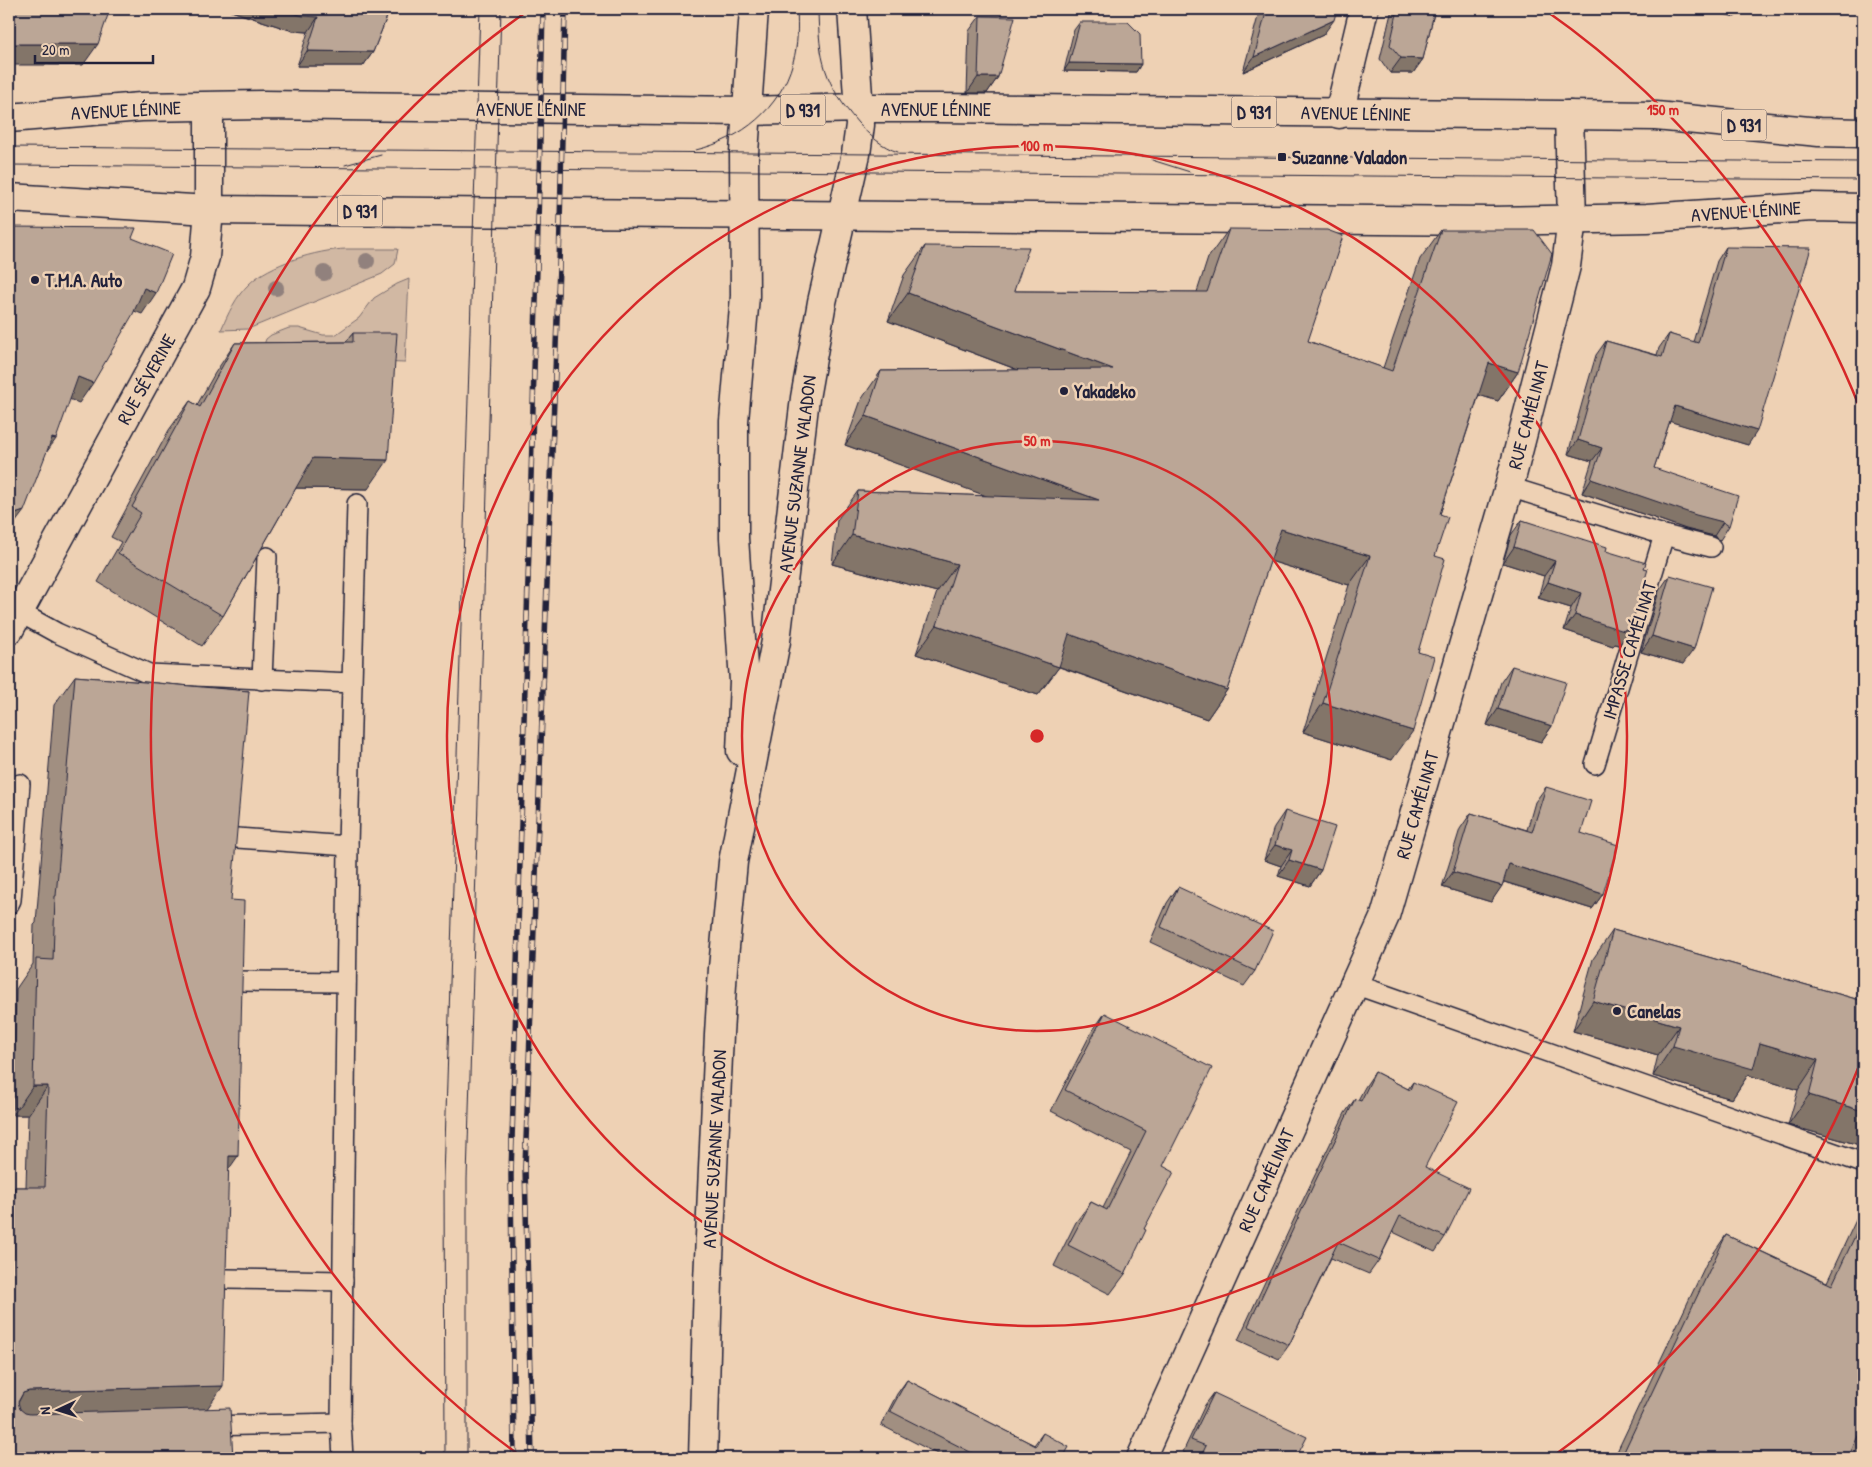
<svg xmlns="http://www.w3.org/2000/svg" width="1872" height="1467" font-family="'Patrick Hand',sans-serif">
<rect width="100%" height="100%" fill="#eed1b4"/>
<filter id="ink" filterUnits="userSpaceOnUse"><feTurbulence type="fractalNoise" baseFrequency=".02" numOctaves="2"/><feDisplacementMap in="SourceGraphic" scale="10" xChannelSelector="R" yChannelSelector="G"/><feConvolveMatrix kernelMatrix="1 2 1 2 8 2 1 2 1" color-interpolation-filters="sRGB"/></filter>
<g filter="url(#ink)">
<g fill="#d1b8a3" stroke="#7a6d6f">
<path d="M346,249H398L395,264L382,274L248,329L221,330C228,314 236,296 249,284C269,264 317,250 346,249Z"/>
<path d="M409,279L405,363L376,362L263,347L266,339L271,335L289,328H299L323,335H335L359,318L374,298L397,284Z"/>
</g>
<g fill="none" stroke-linecap="round" stroke-linejoin="round">
<defs>
<g id="lane">
<path d="M1509,487L1664,535L1711,547"/>
<path d="M19,612L57,633L149,674L352,683L348,846L341,1423"/>
<path d="M262,680L267,557"/>
<path d="M352,683L357,504"/>
<path d="M1595,764L1664,535"/>
<path d="M237,838L348,846"/>
<path d="M9,904L11,900L20,784"/>
<path d="M234,981L346,982"/>
<path d="M1354,984L1863,1163"/>
<path d="M227,1279L343,1281"/>
<path d="M205,1426L341,1423L343,1458"/>
</g>
<g id="street">
<path d="M1339,114L1364,9"/>
<path d="M9,630L196,288L205,257L209,210V107"/>
<path d="M1141,1458L1385,916L1509,487L1566,266L1572,219L1569,115"/>
</g>
<g id="secondary">
<path d="M741,751L744,681L734,538V421L745,296L744,153L754,9"/>
<path d="M703,1458L708,1281L719,1034L723,968L733,862L776,641L805,398L822,302L856,154L860,125L852,9"/>
</g>
<g id="primary">
<path d="M9,118L141,107L263,105L747,111L860,108H939L1656,116L1819,132L1863,133"/>
<path d="M9,198L209,210L1491,221L1647,218L1812,207L1863,208"/>
</g>
</defs>
<use href="#lane" stroke="#22223b" stroke-width="22"/>
<use href="#street" stroke="#22223b" stroke-width="31"/>
<use href="#secondary" stroke="#22223b" stroke-width="31"/>
<use href="#primary" stroke="#22223b" stroke-width="31"/>
<use href="#lane" stroke="#eed1b4" stroke-width="19"/>
<use href="#street" stroke="#eed1b4" stroke-width="28"/>
<use href="#secondary" stroke="#eed1b4" stroke-width="28"/>
<use href="#primary" stroke="#eed1b4" stroke-width="28"/>
<g stroke="#22223b" stroke-width="1">
<path d="M818,9C819,60 824,83 858,123C869,135 882,147 898,152"/>
<path d="M9,147L1863,162"/>
<path d="M696,150C742,139 780,109 793,62C798,45 798,27 797,9"/>
<path d="M1152,160L1190,172"/>
<path d="M9,165L1863,180"/>
<path d="M345,165L381,155"/>
<path d="M445,1458L444,1178L480,9"/>
<path d="M467,1458V1179L501,9"/>
</g>
<defs>
<g id="rail">
<path d="M514,1458L511,1175L537,267L543,9"/>
<path d="M532,1458L525,1167L559,267L565,9"/>
</g>
</defs>
<use href="#rail" stroke="#22223b" stroke-width="5.5"/>
<use href="#rail" stroke="#eed1b4" stroke-width="4" stroke-dasharray="11" stroke-linecap="butt"/>
</g>
<g fill="#91817d">
<circle cx="367" cy="261" r="8"/>
<circle cx="324" cy="273" r="8"/>
<circle cx="276" cy="288" r="8"/>
</g>
<g fill="#a18f81" stroke="#22223b">
<path d="M225,9H390L373,52L363,66H297L308,32L293,31Z"/>
<path d="M1260,9H1337L1323,35L1243,72Z"/>
<path d="M1392,9H1435L1423,59L1413,73H1390L1380,59Z"/>
<path d="M980,16L998,77L987,93H967L969,31Z"/>
<path d="M1080,22L1141,64L1136,72L1064,71L1074,30Z"/>
<path d="M1229,229L1308,341L1383,368L1420,259L1441,230L1518,372L1498,401L1479,395L1440,514L1435,556L1418,652L1392,760L1303,732L1349,585L1270,561L1227,690L1207,719L1059,667L1038,695L916,654L937,592L832,564L837,520L858,491L988,496L845,445L861,400L881,371L1018,370L888,321L904,275L925,246L1014,291L1197,292L1208,258Z"/>
<path d="M1726,247L1748,445L1670,421L1654,468L1729,526L1720,540L1714,536L1686,529L1582,493L1592,461L1568,454L1582,403L1596,355L1606,341L1657,355L1659,348L1669,334L1693,342L1717,261Z"/>
<path d="M353,333L368,489L296,488L223,616L202,646L98,582L121,542L111,537L169,430L190,401L197,405L215,373L235,343L346,342Z"/>
<path d="M1522,520L1606,551L1619,645L1615,644L1613,646L1564,630L1571,608L1538,598L1544,576L1503,563L1511,535Z"/>
<path d="M1670,575L1683,664L1641,652L1659,591Z"/>
<path d="M1512,666L1552,726L1541,742L1487,725L1501,682Z"/>
<path d="M75,676L249,691L9,1458V1196L15,1187H26L28,1115H13L16,989L33,964L34,925L36,923L54,705Z"/>
<path d="M1546,787L1581,833L1603,894L1592,909L1504,882L1491,902L1442,887L1460,829L1471,813L1527,830L1535,802Z"/>
<path d="M1285,811L1321,870L1310,886L1278,876L1281,866L1264,860L1274,827Z"/>
<path d="M1178,887L1255,971L1244,986L1150,942L1167,903Z"/>
<path d="M1613,930L1863,1001V1146L1788,1125L1798,1090L1748,1075L1732,1099L1653,1076L1658,1055L1573,1031L1593,959Z"/>
<path d="M1105,1013L1163,1166L1144,1229L1125,1274L1110,1294L1054,1266L1076,1222L1091,1202L1103,1208L1131,1152L1051,1111L1091,1033Z"/>
<path d="M1375,1072L1408,1089L1413,1082L1425,1167L1445,1237L1435,1252L1393,1232L1379,1260L1369,1274L1331,1258L1289,1345L1279,1359L1238,1340L1303,1200L1345,1113L1355,1099L1358,1100L1365,1087Z"/>
<path d="M1863,1205V1456L1862,1458H1852L1848,1456V1458H1614L1706,1264L1726,1235L1827,1282Z"/>
<path d="M907,1380L1034,1445L1043,1433L1063,1458H945L881,1425L897,1394Z"/>
<path d="M1214,1393L1296,1458H1196L1183,1452L1205,1405Z"/>
</g>
<g fill="#837469" stroke="#22223b">
<path d="M225,9H280L318,17L308,32L293,31Z"/>
<path d="M1440,9H1454L1452,12Z"/>
<path d="M1704,9H1741L1735,17Z"/>
<path d="M1334,20L1323,35L1243,72L1254,57Z"/>
<path d="M9,44H98L83,65H9Z"/>
<path d="M307,51L373,52L363,66H297Z"/>
<path d="M1401,58L1423,59L1413,73H1390Z"/>
<path d="M1069,63L1141,64L1136,72L1064,71Z"/>
<path d="M978,77H998L987,93H967Z"/>
<path d="M144,288L156,293L142,314L129,309Z"/>
<path d="M908,293L1113,369L1093,398L888,321Z"/>
<path d="M1489,363L1518,372L1498,401L1469,392Z"/>
<path d="M78,377L93,383L79,403L64,397Z"/>
<path d="M1675,406L1757,431L1748,445L1665,420Z"/>
<path d="M866,416L1099,500L1078,529L845,445Z"/>
<path d="M52,438L56,439L41,460Z"/>
<path d="M1578,440L1602,448L1592,461L1568,454Z"/>
<path d="M313,458L388,460L368,489L293,488Z"/>
<path d="M1591,479L1723,522L1714,536L1686,529L1582,493Z"/>
<path d="M24,511L9,531V516Z"/>
<path d="M1281,529L1370,556L1349,585L1260,558Z"/>
<path d="M852,535L957,564L937,592L832,564Z"/>
<path d="M1514,547L1555,561L1544,576L1503,563Z"/>
<path d="M1548,582L1581,593L1571,608L1538,598Z"/>
<path d="M1575,615L1625,629L1630,630L1619,645L1615,644L1613,646L1564,630Z"/>
<path d="M937,625L1059,667L1038,695L916,654Z"/>
<path d="M1069,634L1227,690L1207,719L1049,663Z"/>
<path d="M1652,636L1694,649L1683,664L1641,652Z"/>
<path d="M1323,703L1413,731L1392,760L1303,732Z"/>
<path d="M1498,709L1552,726L1541,742L1487,725Z"/>
<path d="M1275,845L1292,850L1281,866L1264,860Z"/>
<path d="M1289,860L1321,870L1310,886L1278,876Z"/>
<path d="M1509,864L1603,894L1592,909L1498,880Z"/>
<path d="M1453,872L1502,886L1491,902L1442,887Z"/>
<path d="M1593,1001L1679,1026L1658,1055L1573,1031Z"/>
<path d="M1760,1043L1818,1060L1798,1090L1748,1075L1732,1099L1653,1076L1673,1046Z"/>
<path d="M33,1086H48L28,1115H13Z"/>
<path d="M1809,1095L1863,1111V1146L1788,1125Z"/>
<path d="M229,1156H238L217,1186Z"/>
<path d="M223,1386L202,1416L9,1421L23,1393L29,1391Z"/>
</g>
<g fill="#bba696" stroke="#22223b">
<path d="M9,9H110L98,44H9Z"/>
<path d="M280,9H390L373,52L307,51L318,17L303,16Z"/>
<path d="M1267,9H1337L1334,20L1254,57Z"/>
<path d="M1398,9H1435L1423,59L1401,58L1390,45Z"/>
<path d="M980,16L1015,17L998,77H978Z"/>
<path d="M1080,22H1128L1140,34L1141,64L1069,63Z"/>
<path d="M9,227L136,228L132,238L172,254L156,293L144,288L133,314L93,383L78,377L56,439L52,438L24,511L9,516Z"/>
<path d="M1229,229L1327,230L1343,236L1308,341L1392,371L1441,230H1534L1552,254L1518,372L1489,363L1440,514L1448,517L1435,556L1445,559L1418,652L1434,657L1413,731L1323,703L1370,556L1281,529L1227,690L1069,634L1059,667L937,625L957,564L852,535L858,491L1099,500L866,416L881,371L1113,369L908,293L925,246L1029,247L1014,291L1207,292Z"/>
<path d="M1726,247L1811,248L1757,431L1675,406L1654,468L1738,496L1729,526L1723,522L1696,515L1591,479L1602,448L1578,440L1592,390L1606,341L1662,357L1669,334L1698,343Z"/>
<path d="M353,333H397L388,460L313,458L223,616L118,553L141,513L132,507L190,401L200,407L235,343L353,342Z"/>
<path d="M1522,520L1607,547L1606,551L1646,563L1644,568L1648,569L1630,630L1625,629L1624,631L1575,615L1581,593L1548,582L1555,561L1514,547Z"/>
<path d="M1670,575L1712,587L1694,649L1652,636Z"/>
<path d="M1512,666L1566,682L1552,726L1498,709Z"/>
<path d="M75,676L249,691L231,900L244,901L238,1156H229L223,1386L29,1391L23,1393L18,1402L20,1409L25,1413L30,1414L230,1408L233,1458H9V1416L15,1187H45L48,1086H33L36,959L53,960L55,896H56Z"/>
<path d="M1546,787L1591,801L1581,833L1618,845L1603,894L1509,864L1502,886L1453,872L1471,813L1532,832Z"/>
<path d="M1285,811L1335,827L1321,870L1289,860L1292,850L1275,845Z"/>
<path d="M1178,887L1273,931L1255,971L1161,927Z"/>
<path d="M1613,930L1863,1001V1111L1809,1095L1818,1060L1760,1043L1753,1069L1673,1046L1679,1026L1593,1001Z"/>
<path d="M1105,1013L1212,1068L1163,1166L1174,1172L1144,1229L1146,1230L1125,1274L1068,1245L1091,1202L1107,1210L1146,1131L1065,1090Z"/>
<path d="M1375,1072L1410,1090L1413,1082L1458,1102L1425,1167L1469,1188L1445,1237L1400,1216L1379,1260L1338,1242L1289,1345L1248,1326L1313,1186L1355,1099L1361,1101Z"/>
<path d="M1863,1219V1425L1848,1458H1621L1726,1235L1832,1285Z"/>
<path d="M907,1380L1036,1446L1043,1433L1069,1447L1063,1458H982L890,1411Z"/>
<path d="M1214,1393L1307,1437L1296,1458H1200L1206,1446L1191,1440Z"/>
</g>
</g>
<g fill="none" stroke="#d62828" stroke-width="2.5">
<circle cx="1037" cy="736" r="295"/>
<circle cx="1037" cy="736" r="590"/>
<path d="M1861 1061A886 886 0 0 1 1552 1457M522 1457A886 886 0 0 1 529 10M1545 10A886 886 0 0 1 1861 411"/>
</g>
<g fill="#22223b" stroke="#eed1b4" stroke-width="2">
<rect x="1277" y="152" width="10" height="10" rx="2.5"/>
<circle cx="35" cy="280" r="5"/>
<circle cx="1064" cy="391" r="5"/>
<circle cx="1617" cy="1011" r="5"/>
</g>
<g text-anchor="middle" dominant-baseline="central" stroke-width="5" stroke-linejoin="round" paint-order="stroke">
<g fill="#eed1b4" stroke="#5f565f" stroke-width="1">
<rect x="780.5" y="94.5" width="45" height="31" rx="4"/>
<rect x="1231.5" y="96.5" width="45" height="31" rx="4"/>
<rect x="1721.5" y="109.5" width="45" height="31" rx="4"/>
<rect x="337.5" y="195.5" width="45" height="31" rx="4"/>
</g>
<g font-size="18" font-weight="bold" fill="#22223b">
<text x="803" y="110">D 931</text>
<text x="1254" y="112">D 931</text>
<text x="1744" y="125">D 931</text>
<text x="360" y="211">D 931</text>
</g>
<g font-size="19" fill="#22223b" stroke="#eed1b4">
<text x="531" y="109">AVENUE LÉNINE</text>
<text x="936" y="109">AVENUE LÉNINE</text>
<text transform="translate(126 110) rotate(-3)">AVENUE LÉNINE</text>
<text transform="translate(1356 113) rotate(1)">AVENUE LÉNINE</text>
<text transform="translate(1746 211) rotate(-4)">AVENUE LÉNINE</text>
<text transform="translate(146 379) rotate(-61)">RUE SÉVERINE</text>
<text transform="translate(1528 415) rotate(-75)">RUE CAMÉLINAT</text>
<text transform="translate(797 474) rotate(-83)">AVENUE SUZANNE VALADON</text>
<text transform="translate(1629 650) rotate(-73)">IMPASSE CAMÉLINAT</text>
<text transform="translate(1417 805) rotate(-74)">RUE CAMÉLINAT</text>
<text transform="translate(714 1149) rotate(-87)">AVENUE SUZANNE VALADON</text>
<text transform="translate(1266 1180) rotate(-66)">RUE CAMÉLINAT</text>
</g>
<g font-size="19" font-weight="bold" fill="#22223b" stroke="#eed1b4" text-anchor="start">
<text x="1292" y="157">Suzanne Valadon</text>
<text x="45" y="280">T.M.A. Auto</text>
<text x="1074" y="391">Yakadeko</text>
<text x="1627" y="1011">Canelas</text>
</g>
</g>
<circle cx="1037" cy="736" r="8" fill="#d62828" stroke="#eed1b4" stroke-width="2.5"/>
<g font-size="15" text-anchor="middle" font-weight="bold" fill="#d62828" stroke="#eed1b4" stroke-width="5" stroke-linejoin="round" paint-order="stroke">
<text x="1663" y="115">150 m</text>
<text x="1037" y="151">100 m</text>
<text x="1037" y="446">50 m</text>
</g>
<rect width="1872" height="1467" fill="none" stroke="#eed1b4" stroke-width="30"/>
<rect x="15" y="15" width="1842" height="1437" fill="none" stroke="#22223b" stroke-width="2" filter="url(#ink)"/>
<g transform="translate(58 1410) rotate(266)" stroke="#eed1b4" stroke-width="4" paint-order="stroke">
<path d="M0-4L9 19L0 12L-9 19Z" fill="#22223b"/>
<text y="-8" font-size="14" font-weight="bold" text-anchor="middle" fill="#22223b">N</text>
</g>
<path d="M35 55v8h118v-8" fill="none" stroke="#22223b" stroke-width="2.5"/>
<text x="42" y="55" font-size="15" fill="#22223b" stroke="#eed1b4" stroke-width="4" paint-order="stroke">20 m</text>
</svg>
